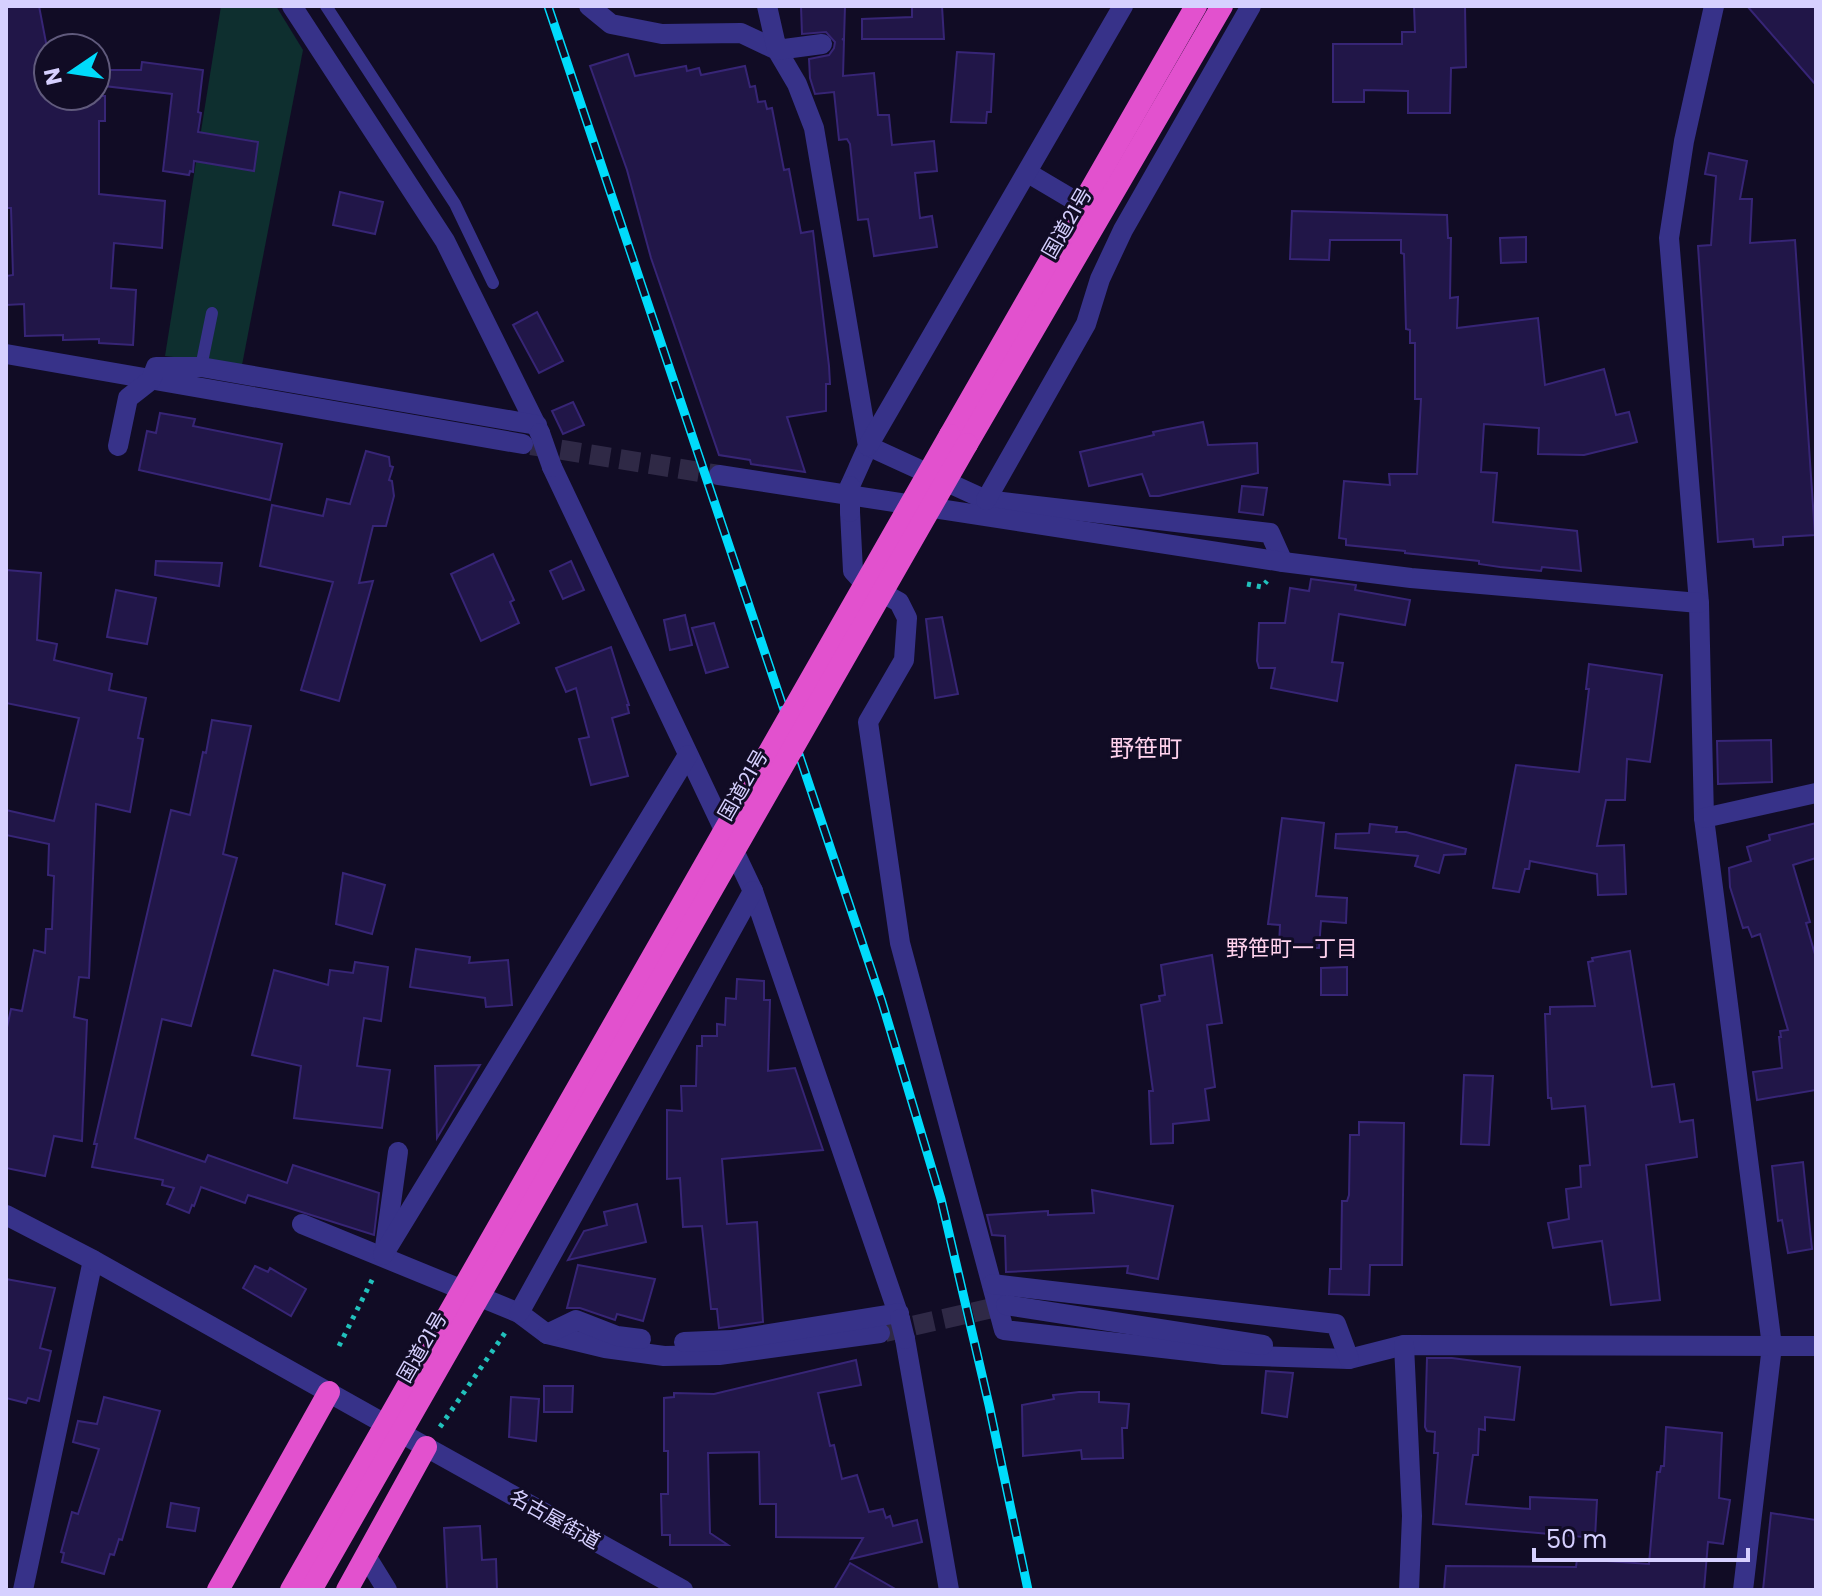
<svg xmlns="http://www.w3.org/2000/svg" width="1822" height="1596" font-family="Poppins,'Noto Sans JP',sans-serif">
<rect width="100%" height="100%" fill="#110c25"/>
<path fill="#0e2f2f" d="M221,6H276L303,50L242,365L165,356Z"/>
<g fill="#211648" stroke="#372576" stroke-width="2">
<path d="M6,6H39L48,53V96H105V121H99V194L165,201L162,248L114,243L111,288L136,290L133,345L99,343V339L63,340V335L25,336L24,304L6,305V276L13,275L11,208H6Z"/>
<path d="M801,6H845L844,39H842L844,40L843,76L874,73L878,115H889L892,145L934,141L937,171L915,173L920,218L932,216L937,247L874,256L868,219L858,220L850,144L847,139L839,140L834,92L815,94L810,78L809,59L829,55L834,48L835,42L826,32L802,34Z"/>
<path d="M912,6H942L944,39H862V19L912,17Z"/>
<path d="M1414,6H1465L1466,67L1451,68L1450,113H1408V91L1364,90V102H1333V44H1402V32H1415Z"/>
<path d="M1747,6H1816V85Z"/>
<path d="M957,52L994,54L991,112H987L986,123L951,122Z"/>
<path d="M628,54L635,76L686,66L687,71L699,68L701,75L745,66L750,87L755,86L758,102L765,101L767,109L772,108L784,170L789,169L801,233L813,231L829,366L830,384H826V411L787,417L805,472L751,464L750,460L719,455L651,258L627,170L590,66Z"/>
<path d="M142,62L203,70L198,112L201,113L198,132L258,142L254,171L194,161L193,172L190,171L189,175L163,171L172,94L96,85V70H141Z"/>
<path d="M1709,153L1747,161L1740,199H1752L1750,243L1795,240L1815,535L1783,537V545L1754,547L1753,539L1718,542L1698,246L1711,245L1716,176L1705,174Z"/>
<path d="M340,192L383,202L375,234L333,225Z"/>
<path d="M1292,211L1447,215L1448,238H1451L1450,298L1458,297L1457,328L1538,318L1545,385L1604,369L1616,415L1629,412L1637,442L1584,455L1538,454L1539,428L1484,424L1481,472L1497,473L1493,522L1577,531L1581,571L1542,567L1541,571L1500,567L1479,564V561L1405,553V551L1346,545V539L1339,538L1344,481L1390,485L1389,474H1417L1421,399H1415V343H1410V330L1406,329L1404,254L1401,253V240H1330L1329,260L1290,259Z"/>
<path d="M1526,237V262L1501,263L1500,238Z"/>
<path d="M537,312L563,361L539,373L513,325Z"/>
<path d="M573,402L584,425L563,434L552,411Z"/>
<path d="M160,413L195,419L193,426L282,444L270,500L139,470L147,431L156,433Z"/>
<path d="M1203,422L1208,445L1257,443L1258,473L1159,496H1150L1142,474L1089,486L1080,452L1154,435L1153,432Z"/>
<path d="M366,451L389,457L390,466L393,467L389,480L392,481L394,496L386,526H373L359,583L373,581L339,701L301,690L333,582L260,566L272,505L323,516L327,499L350,504Z"/>
<path d="M1242,486L1267,488L1263,515L1239,512Z"/>
<path d="M493,554L514,600L510,602L519,623L481,641L451,574Z"/>
<path d="M156,561L222,563L219,586L155,575Z"/>
<path d="M571,561L584,590L563,599L550,571Z"/>
<path d="M6,570L41,573L37,640L57,644L54,660L112,674L109,690L146,698L138,738L143,739L130,812L96,804L89,978L79,977L74,1017L87,1020L82,1141L54,1136L45,1176L6,1168V1032L11,1009L22,1011L34,950L45,953L46,929H52L54,876L48,875L49,844L6,835V810L54,821L79,718L6,703Z"/>
<path d="M1311,579L1356,585L1355,590L1410,600L1405,625L1339,614L1332,662L1343,663L1337,701L1271,688L1275,668H1259L1257,661L1259,623H1285L1290,588L1309,591Z"/>
<path d="M116,590L156,598L147,644L107,637Z"/>
<path d="M685,615L692,645L670,650L664,620Z"/>
<path d="M942,617L958,694L935,698L926,619Z"/>
<path d="M714,623L728,667L706,673L692,628Z"/>
<path d="M611,647L629,705H627L629,713L612,718L628,776L591,785L579,739L589,737L576,688L566,692L556,668Z"/>
<path d="M1589,664L1662,675L1650,762L1627,759L1625,800H1606L1597,846L1624,845L1626,894L1598,895L1597,874L1530,861L1529,869H1525L1519,892L1493,888L1516,765L1579,772L1589,689H1586Z"/>
<path d="M212,720L251,726L223,854L237,858L191,1026L162,1019L135,1138L205,1162L208,1155L287,1183L293,1165L379,1193L374,1235L248,1195L245,1203L201,1187L194,1206L192,1205L189,1213L167,1204L174,1188L162,1185L163,1180L92,1167L97,1144H94L171,810L190,815L203,752L206,753Z"/>
<path d="M1771,740L1772,782L1718,784L1717,741Z"/>
<path d="M1282,818L1324,823L1316,896L1347,898L1346,923L1321,921L1319,948L1279,946L1280,925L1268,924Z"/>
<path d="M1816,823V858L1793,865L1810,922L1806,923L1816,958V1090L1757,1100L1753,1072L1782,1068L1779,1037H1781L1780,1031L1788,1030L1760,934L1752,937L1748,927L1743,928L1730,887L1729,868L1751,861L1747,847L1770,840L1769,835Z"/>
<path d="M1370,824L1397,827L1396,832H1406L1466,849L1465,854L1444,855L1439,873L1415,866L1418,856L1335,848L1336,834L1369,833Z"/>
<path d="M343,873L385,885L372,934L336,924Z"/>
<path d="M416,949L470,957L469,963L508,960L512,1005L486,1007L485,998L410,987Z"/>
<path d="M1630,951L1652,1087L1674,1084L1680,1122L1693,1120L1697,1157L1646,1165L1660,1300L1611,1305L1602,1241L1553,1248L1548,1223L1569,1219L1566,1189L1581,1187L1580,1166L1590,1165L1585,1106L1552,1109L1551,1098H1548L1545,1014H1550V1007L1595,1006L1588,962L1593,961L1592,958Z"/>
<path d="M1212,955L1222,1023L1207,1025L1215,1087L1205,1089L1209,1120L1173,1124V1143L1151,1144L1149,1091H1153L1141,1005L1160,1001L1159,996L1165,995L1161,965Z"/>
<path d="M355,962L388,967L381,1021L364,1018L357,1066L390,1070L382,1128L294,1118L301,1066L252,1055L274,970L328,985L330,970L353,973Z"/>
<path d="M1347,967V995H1321V968Z"/>
<path d="M737,979L764,981V1000H770L768,1071L795,1068L823,1150L722,1159L727,1224L757,1222L763,1322L719,1328L717,1309H711L702,1226L683,1227L680,1178L667,1179V1110L682,1111L681,1086H696L697,1046H702V1036H717V1024L725,1025L726,998L736,999Z"/>
<path d="M480,1065L437,1138L435,1066Z"/>
<path d="M1464,1075L1493,1076L1489,1145L1461,1144Z"/>
<path d="M1359,1122L1404,1123L1402,1265H1370L1369,1295L1329,1294L1330,1269H1341L1342,1201H1347L1349,1195L1350,1135H1359Z"/>
<path d="M1803,1162L1812,1249L1788,1253L1782,1220L1778,1221L1772,1166Z"/>
<path d="M1092,1190L1173,1206L1158,1279L1127,1273L1128,1266L1006,1272L1005,1236L992,1235L987,1215L1048,1211V1215L1094,1213Z"/>
<path d="M637,1204L646,1242L568,1260L584,1231L607,1225L604,1212Z"/>
<path d="M578,1265L655,1279L643,1321L617,1314L615,1320L580,1308H567Z"/>
<path d="M255,1266L268,1272L270,1268L306,1289L291,1316L243,1288Z"/>
<path d="M6,1279L55,1288L40,1348L51,1351L39,1401L28,1398L26,1403L6,1398Z"/>
<path d="M1427,1358H1452L1520,1367L1514,1420L1485,1417V1430L1479,1429L1478,1455H1473L1466,1504L1530,1509V1497L1597,1500L1595,1538L1433,1524L1438,1453H1434L1435,1432L1427,1431L1425,1427Z"/>
<path d="M856,1360L861,1385L818,1393L830,1446L834,1445L842,1479L857,1475L869,1512L883,1509L886,1518L890,1516L893,1526L917,1520L922,1542L851,1559L863,1538L776,1537V1504H760L759,1452L708,1453L710,1533L728,1545H670V1535H662L661,1494H668V1451H664V1398L674,1397V1393L714,1394Z"/>
<path d="M1266,1371L1293,1373L1287,1417L1262,1413Z"/>
<path d="M544,1386H573L572,1412H544Z"/>
<path d="M1079,1392H1099V1402L1129,1404L1127,1428H1122L1123,1458L1082,1459L1081,1450L1023,1456L1022,1405L1054,1399L1053,1395Z"/>
<path d="M104,1397L160,1411L122,1540L119,1539L114,1555L110,1554L104,1574L62,1562L64,1553L61,1552L72,1512L78,1514L99,1449L73,1442L78,1421L97,1424Z"/>
<path d="M511,1397L539,1399L536,1441L509,1437Z"/>
<path d="M1666,1427L1722,1433L1719,1498L1730,1500L1723,1544L1708,1542L1704,1590H1444L1446,1566L1576,1567L1577,1559L1649,1564L1657,1472H1660L1661,1466H1664Z"/>
<path d="M171,1503L199,1508L195,1531L167,1527Z"/>
<path d="M1771,1513L1816,1520V1590H1763Z"/>
<path d="M480,1526L482,1560L496,1559L497,1590H447L444,1528Z"/>
<path d="M850,1563L897,1590H834Z"/>
</g>
<g fill="none" stroke-linecap="round" stroke-linejoin="round">
<g stroke="#2f2946" stroke-width="20" stroke-dasharray="20 10" stroke-linecap="butt">
<path d="M531,445L719,475"/>
<path d="M885,1332L1006,1305"/>
</g>
<g stroke="#21c1bc" stroke-width="5" stroke-dasharray="4 6" stroke-linecap="butt">
<path d="M1247,584L1262,587L1267,581"/>
<path d="M339,1346L373,1278"/>
<path d="M440,1427L507,1330"/>
</g>
<g stroke="#373289" stroke-width="12">
<path d="M326,6L455,204L493,283"/>
<path d="M201,367L212,313"/>
</g>
<g stroke="#373289" stroke-width="20">
<path d="M292,6L445,241L540,433"/>
<path d="M589,6L611,24L662,34L741,33L777,50L797,84L814,128L868,446L850,486"/>
<path d="M767,6L777,50L822,44"/>
<path d="M1714,6L1684,141L1669,238L1699,603L1704,818L1772,1346L1743,1590"/>
<path d="M1028,173L1077,202"/>
<path d="M6,354L523,444"/>
<path d="M118,446L128,398L151,380L156,367H201L537,425"/>
<path d="M868,446L986,500L1270,533L1283,562"/>
<path d="M552,467L753,891L900,1319"/>
<path d="M719,475L1283,562L1411,578L1699,603"/>
<path d="M850,512L853,571L864,583L899,602L907,618L904,660L868,722L900,943L1004,1330L1224,1355L1349,1359L1404,1345L1816,1346"/>
<path d="M1704,818L1816,793"/>
<path d="M302,1224L519,1313L547,1334L605,1348L664,1356L719,1355L880,1333"/>
<path d="M385,1247L398,1152"/>
<path d="M383,1255L688,755"/>
<path d="M992,1284L1336,1324L1349,1359"/>
<path d="M1006,1305L1263,1345"/>
<path d="M519,1313L753,891"/>
<path d="M547,1334L576,1320L617,1336L641,1339"/>
<path d="M905,1339L949,1590"/>
<path d="M684,1342L732,1340L899,1313"/>
<path d="M1404,1345L1412,1516L1409,1590"/>
<path d="M426,1447L683,1590"/>
<path d="M366,1556L387,1590"/>
<path d="M23,1590L93,1260"/>
</g>
<g stroke="#373289" stroke-width="20">
<path d="M868,446L1123,6"/>
<path d="M986,500L1086,324L1100,279L1123,230L1251,6"/>
<path d="M6,1215L93,1260L426,1447"/>
</g>
<g stroke="#e251ce" stroke-width="22">
<path d="M950,435L1196,6"/>
<path d="M967,444L1222,6"/>
<path d="M218,1590L329,1392"/>
<path d="M347,1590L426,1447"/>
</g>
<defs>
<path id="rail" d="M548,6L882,1002L941,1199L989,1405L1028,1590"/>
</defs>
<use href="#rail" stroke="#00dbfb" stroke-width="9"/>
<use href="#rail" stroke="#110c25" stroke-width="6" stroke-dasharray="18" stroke-linecap="butt"/>
<g stroke="#373289" stroke-width="20">
<path d="M540,433L552,467"/>
<path d="M850,486V512"/>
<path d="M900,1319L905,1339"/>
</g>
<g stroke="#e251ce" stroke-width="22">
<path d="M291,1590L950,435"/>
<path d="M311,1590L967,444"/>
</g>
</g>
<g text-anchor="middle" dominant-baseline="central" stroke-width="6" stroke-linejoin="round" paint-order="stroke">
<g font-size="20" fill="#d6d0ff" stroke="#110c25">
<text transform="translate(1067 223) rotate(-60)">国道21号</text>
<text transform="translate(743 785) rotate(-60)">国道21号</text>
<text transform="translate(422 1347) rotate(-60)">国道21号</text>
<text transform="translate(555 1519) rotate(29)">名古屋街道</text>
</g>
<g font-size="22" fill="#ffd2ed" stroke="#110c25">
<text x="1292" y="948">野笹町一丁目</text>
</g>
<g font-size="24" fill="#ffd2ed" stroke="#110c25">
<text x="1146" y="748">野笹町</text>
</g>
</g>
<rect width="1822" height="1596" fill="none" stroke="#d6d0ff" stroke-width="16"/>
<g transform="translate(72 72) rotate(257)"><circle r="38" fill="#110c25" stroke="#605a7c" stroke-width="2"/>
<path d="M0-6L14 30L0 20L-14 30Z" fill="#00dbfb"/>
<text y="-12" font-size="22" font-weight="bold" text-anchor="middle" fill="#d6d0ff">N</text>
</g>
<path d="M1534 1548v12h214v-12" fill="none" stroke="#d6d0ff" stroke-width="4"/>
<text x="1546" y="1548" font-size="24" fill="#d6d0ff" stroke="#110c25" stroke-width="6" paint-order="stroke">50 m</text>
</svg>
